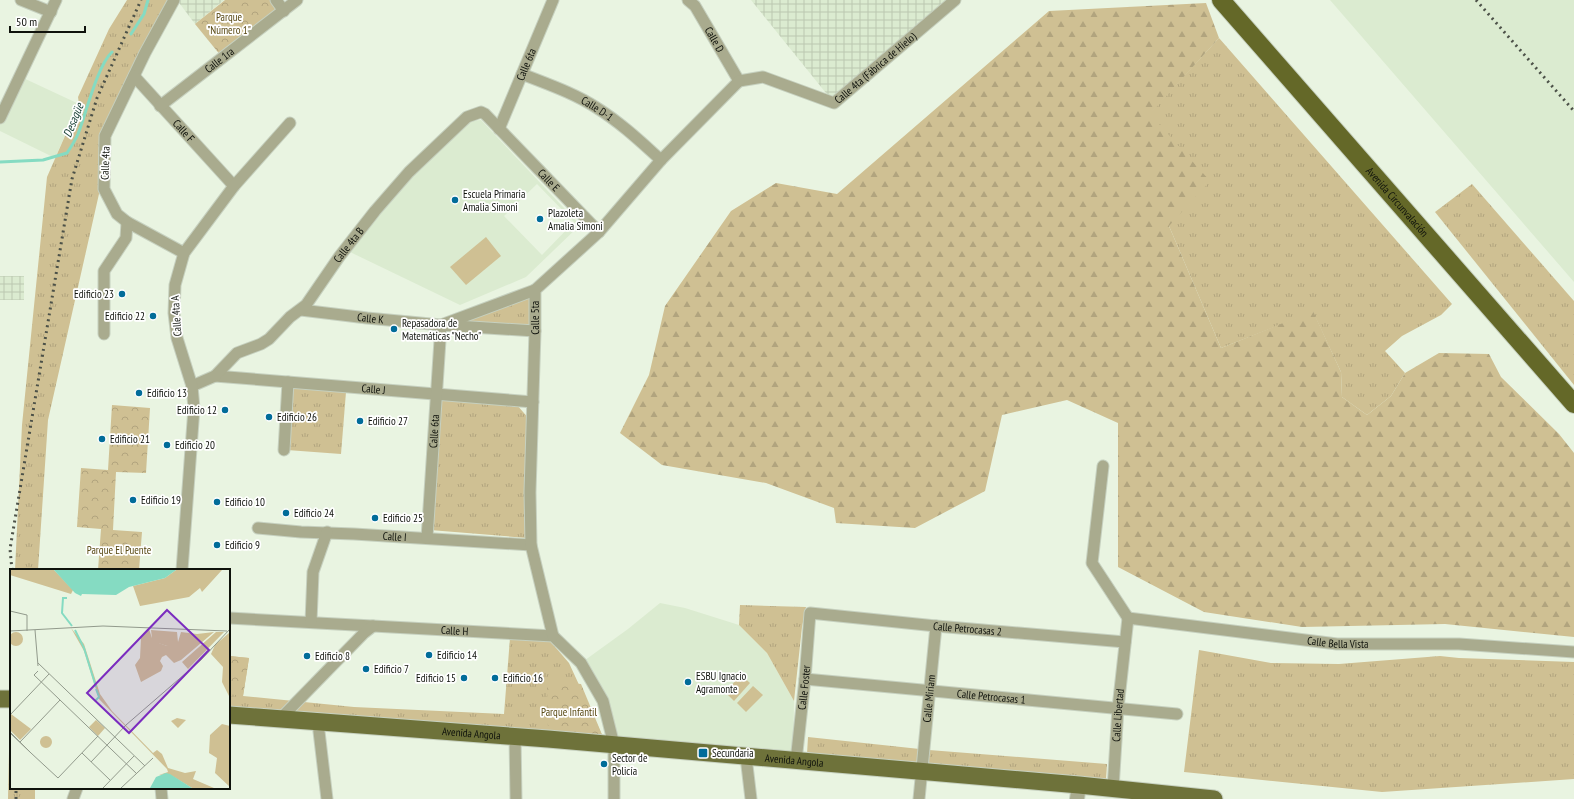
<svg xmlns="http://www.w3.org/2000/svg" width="1574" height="799" font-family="'PT Sans Narrow',sans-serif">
<defs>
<pattern id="industrial-grid" width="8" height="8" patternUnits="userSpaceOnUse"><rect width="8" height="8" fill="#dbebd0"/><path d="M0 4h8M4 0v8" fill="none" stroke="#bbc8b1"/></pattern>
<pattern id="grass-tufts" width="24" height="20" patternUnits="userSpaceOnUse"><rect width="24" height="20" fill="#cfc093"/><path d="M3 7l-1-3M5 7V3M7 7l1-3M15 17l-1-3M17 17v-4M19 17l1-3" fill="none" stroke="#b1a47e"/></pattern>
<pattern id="forest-firs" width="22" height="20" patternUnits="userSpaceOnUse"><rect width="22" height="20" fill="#cfc093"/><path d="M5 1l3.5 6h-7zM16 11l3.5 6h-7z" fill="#b1a47e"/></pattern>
<pattern id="park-crowns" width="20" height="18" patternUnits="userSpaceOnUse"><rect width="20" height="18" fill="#cfc093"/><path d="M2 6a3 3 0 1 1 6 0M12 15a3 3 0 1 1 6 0" fill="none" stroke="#b1a47e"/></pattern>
</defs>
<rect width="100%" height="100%" fill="#e9f4e1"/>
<g fill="#dbebd0" fill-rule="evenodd">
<path d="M1330,0H1574V282L1356,30Z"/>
<path d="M19,76L79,104L55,158L0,131V118Z"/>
<path d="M481,120L580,225L526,277L460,305L350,252L410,175L469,121ZM537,184L574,222L542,255L504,216Z"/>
<path d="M660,603L685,608L739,625L767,653L794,701L793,762L614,745L603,701L581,663L628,629Z"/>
</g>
<g fill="url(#industrial-grid)">
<path d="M177,0H224L195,24Z"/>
<path d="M751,0H955L834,103Z"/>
<rect x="0" y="276" width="24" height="24"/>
</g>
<g fill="url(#grass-tufts)">
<path d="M127,0H170L103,137L101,185L48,420L38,570H15L22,425L47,177L79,104L78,97L109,29Z"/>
<path d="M1219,38L1452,304L1441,315L1402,336L1385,351L1405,373L1391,396L1367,415L1342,397L1341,372L1313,312L1221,348L1169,226L1149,114Z"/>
<path d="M1472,184L1574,301V385L1435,212Z"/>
<path d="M535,290V331L441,325Z"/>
<path d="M292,387L346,392L341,454L287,450Z"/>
<path d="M441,399L517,405L530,420L527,538L430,530Z"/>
<path d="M740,605L806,607L802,627L794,701L767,653L739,625Z"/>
<path d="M510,638L550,641L569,663L603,737L229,706V656L249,658L243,696L354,707L504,714Z"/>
<path d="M1199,650L1271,663L1339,664L1440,656L1459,658L1574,662V779L1382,792L1184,772Z"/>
<path d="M11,655V788H35V799H8Z"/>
<path d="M808,737L929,750L1107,764L1106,779L807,754Z"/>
</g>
<path fill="url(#forest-firs)" d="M1206,3L1219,38L1150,114L1210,181L1169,226L1221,348L1313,311L1341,372L1342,397L1367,415L1391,396L1405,373L1439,353L1489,354L1501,377L1559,434L1574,453V637L1445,624L1302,627L1204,612L1118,567V423L1067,400L1002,415L985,491L915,528L836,523L834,508L766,483L662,465L620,433L649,375L665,306L731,211L776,183L837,194L1049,11Z"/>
<g fill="url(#park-crowns)">
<path d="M225,0H272L279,10L221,56L195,24Z"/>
<path d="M112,405L150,408L146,473L116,472L113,530L142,532L139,570H98L101,529L77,527L81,468L108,470Z"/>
<path d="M229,656L249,658L243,696L229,694Z"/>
<path d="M547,681L581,684L603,737L548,732Z"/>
</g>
<g fill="#cfc093">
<path d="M486,237L501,256L466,285L450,267Z"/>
<path d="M741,675L750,683L734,701L725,692Z"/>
<path d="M753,686L763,695L746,712L737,703Z"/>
</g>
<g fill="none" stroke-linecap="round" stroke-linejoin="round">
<g stroke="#85dbc2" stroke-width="3">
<path d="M131,34L144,14L148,0"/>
<path d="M0,162L43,160L67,153C71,147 75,141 78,134C86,114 97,66 112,52"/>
</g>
<defs>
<g id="minor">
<path d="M21,0L51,12"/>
<path d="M174,0L145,53L105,136L104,189L117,214L127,222L184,253"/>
<path d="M276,0L284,11"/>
<path id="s1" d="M688,0L695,6L739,81"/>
<path id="s2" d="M522,74C547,84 574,93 597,108C621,123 641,142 661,160"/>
<path id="s3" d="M134,76L234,186"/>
<path id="s4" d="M739,81L763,77L834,103L955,0"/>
<path id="s5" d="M160,106L297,0"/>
<path d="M0,118L56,0"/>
<path id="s6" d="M499,129L553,0"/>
<path id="s7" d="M301,310L367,318L441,325L535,290"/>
<path d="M104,334V271L126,238L127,222"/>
<path id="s8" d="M215,376L533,402"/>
<path id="s9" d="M192,386L215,376L237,353L261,344L269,339L290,317L306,305L339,257L375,211L409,172L467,117L481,112L485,114L599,232"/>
<path d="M284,450L288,382"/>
<path d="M1103,466L1092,563L1128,618"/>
<path id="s10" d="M258,528L301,532L354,534L531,545"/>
<path id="s11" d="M427,538L441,325L535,331"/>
<path d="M182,570L194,408L192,386L177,338L174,313L175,285L184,253L234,186L290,123"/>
<path id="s12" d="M229,618L553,636L581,663L603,701L614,745V799"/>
<path d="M311,622L313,572L327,532"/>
<path id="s13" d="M553,636L531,545L530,492L535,331V290L599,232L661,160L739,81"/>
<path id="s14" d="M805,679L1177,714"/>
<path d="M279,720L364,633L373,626"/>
<path d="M318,723L327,799"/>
<path d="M515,736L516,799"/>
<path d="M746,757L751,799"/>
<path id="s15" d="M796,761L805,679L810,613L936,626L1125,642"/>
<path d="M161,788L162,799"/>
<path id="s16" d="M1113,789L1118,708L1128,618L1337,644H1459L1574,652"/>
<path d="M73,799L77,788"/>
<path id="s17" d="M919,799L936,626"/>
</g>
<path id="tertiary" d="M1077,799L1079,785"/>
<g id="primary">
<path d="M0,699H11"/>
<path id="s18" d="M229,715L548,739L1079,785L1214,799"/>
</g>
<g id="trunk">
<path id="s19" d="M1221,0L1574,404"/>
</g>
</defs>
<use href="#minor" stroke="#c6d0bf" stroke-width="13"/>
<use href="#tertiary" stroke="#c6d0bf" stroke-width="16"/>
<use href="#primary" stroke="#c6d0bf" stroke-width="19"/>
<use href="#trunk" stroke="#c6d0bf" stroke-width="20"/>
<use href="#minor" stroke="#a9ab8e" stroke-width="11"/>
<use href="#tertiary" stroke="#a9ab8e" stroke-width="14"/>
<use href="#primary" stroke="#6e723a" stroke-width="17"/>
<use href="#trunk" stroke="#646828" stroke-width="18"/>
<g stroke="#4c5148" stroke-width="3" stroke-dasharray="2 4" stroke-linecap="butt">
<path d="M1476,0L1574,111"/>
<path d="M12,570L10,549L72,179L97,98L141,0"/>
<path d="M16,799V788"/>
</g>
</g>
<g fill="#016c99" stroke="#fff" stroke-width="1.5">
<circle cx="455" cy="200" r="4"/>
<circle cx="540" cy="219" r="4"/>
<circle cx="122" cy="294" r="4"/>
<circle cx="153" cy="316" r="4"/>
<circle cx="394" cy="329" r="4"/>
<circle cx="139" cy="393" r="4"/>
<circle cx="225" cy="410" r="4"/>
<circle cx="269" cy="417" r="4"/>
<circle cx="360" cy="421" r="4"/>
<circle cx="102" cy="439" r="4"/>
<circle cx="167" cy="445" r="4"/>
<circle cx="133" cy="500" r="4"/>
<circle cx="217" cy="502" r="4"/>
<circle cx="286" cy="513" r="4"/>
<circle cx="375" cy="518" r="4"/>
<circle cx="217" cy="545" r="4"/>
<circle cx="429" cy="655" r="4"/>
<circle cx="307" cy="656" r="4"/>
<circle cx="366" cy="669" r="4"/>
<circle cx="464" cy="678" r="4"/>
<circle cx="495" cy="678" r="4"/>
<circle cx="688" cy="682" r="4"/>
<rect x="698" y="748" width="10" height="10" rx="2"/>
<circle cx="604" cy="764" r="4"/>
</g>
<g text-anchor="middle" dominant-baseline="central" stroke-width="3.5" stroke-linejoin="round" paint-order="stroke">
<g font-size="11" fill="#574711" stroke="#fff">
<text x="229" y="17">Parque<tspan x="229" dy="13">"Número 1"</tspan></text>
<text x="119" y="550">Parque El Puente</text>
<text x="569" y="712">Parque Infantil</text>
</g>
<g font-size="11" fill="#0f120c" stroke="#fff">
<text stroke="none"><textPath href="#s1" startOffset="48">Calle D</textPath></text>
<text stroke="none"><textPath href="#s5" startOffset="75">Calle 1ra</textPath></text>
<text stroke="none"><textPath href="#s6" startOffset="70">Calle 6ta</textPath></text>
<text stroke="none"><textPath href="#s4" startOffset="154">Calle 4ta (Fábrica de Hielo)</textPath></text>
<text stroke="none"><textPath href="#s2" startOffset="83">Calle D-1</textPath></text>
<text stroke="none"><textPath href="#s3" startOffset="74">Calle F</textPath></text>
<text transform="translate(105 163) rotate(-88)">Calle 4ta</text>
<text stroke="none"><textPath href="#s9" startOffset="502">Calle E</textPath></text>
<text stroke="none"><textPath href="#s19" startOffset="268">Avenida Circunvalación</textPath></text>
<text stroke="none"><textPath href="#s9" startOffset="216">Calle 4ta B</textPath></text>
<text transform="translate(176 316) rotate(-94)">Calle 4ta A</text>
<text stroke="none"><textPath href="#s7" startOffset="70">Calle K</textPath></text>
<text stroke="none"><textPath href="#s13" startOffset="321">Calle 5ta</textPath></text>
<text stroke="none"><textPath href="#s8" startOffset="159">Calle J</textPath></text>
<text stroke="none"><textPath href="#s11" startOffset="107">Calle 6ta</textPath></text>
<text stroke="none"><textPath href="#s10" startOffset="137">Calle I</textPath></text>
<text stroke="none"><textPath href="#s15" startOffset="307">Calle Petrocasas 2</textPath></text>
<text stroke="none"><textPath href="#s12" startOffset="226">Calle H</textPath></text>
<text stroke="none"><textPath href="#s16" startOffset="383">Calle Bella Vista</textPath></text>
<text stroke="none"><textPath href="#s15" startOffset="74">Calle Foster</textPath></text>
<text stroke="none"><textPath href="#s14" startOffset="187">Calle Petrocasas 1</textPath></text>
<text stroke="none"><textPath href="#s17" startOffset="101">Calle Miriam</textPath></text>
<text stroke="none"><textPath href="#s16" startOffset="74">Calle Libertad</textPath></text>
<text stroke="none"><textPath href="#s18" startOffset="243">Avenida Angola</textPath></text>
<text stroke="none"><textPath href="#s18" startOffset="567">Avenida Angola</textPath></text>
</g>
<g font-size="11" fill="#0f120c" stroke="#fff" text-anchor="start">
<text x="463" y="194">Escuela Primaria<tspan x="463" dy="13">Amalia Simoni</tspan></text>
<text x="548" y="213">Plazoleta<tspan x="548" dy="13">Amalia Simoni</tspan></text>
<text x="114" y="294" text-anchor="end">Edificio 23</text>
<text x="145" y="316" text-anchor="end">Edificio 22</text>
<text x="402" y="323">Repasadora de<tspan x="402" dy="13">Matemáticas "Necho"</tspan></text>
<text x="147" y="393">Edificio 13</text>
<text x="217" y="410" text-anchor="end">Edificio 12</text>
<text x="277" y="417">Edificio 26</text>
<text x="368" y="421">Edificio 27</text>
<text x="110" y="439">Edificio 21</text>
<text x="175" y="445">Edificio 20</text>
<text x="141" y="500">Edificio 19</text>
<text x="225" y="502">Edificio 10</text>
<text x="294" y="513">Edificio 24</text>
<text x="383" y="518">Edificio 25</text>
<text x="225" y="545">Edificio 9</text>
<text x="437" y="655">Edificio 14</text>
<text x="315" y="656">Edificio 8</text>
<text x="374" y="669">Edificio 7</text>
<text x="696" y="676">ESBU Ignacio<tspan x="696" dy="13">Agramonte</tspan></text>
<text x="456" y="678" text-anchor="end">Edificio 15</text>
<text x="503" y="678">Edificio 16</text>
<text x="712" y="753">Secundaria</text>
<text x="612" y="758">Sector de<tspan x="612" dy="13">Policía</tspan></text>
</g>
<g font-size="12" font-style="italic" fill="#173f35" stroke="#fff">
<text transform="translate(73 120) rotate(-68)">Desagüe</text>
</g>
</g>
<g transform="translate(10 569)">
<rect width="220" height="220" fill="#e9f4e1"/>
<path d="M61,59L74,75L90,125L102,142L143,184L147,181L152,185L158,199L175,204L186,202L183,210L204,219H182L159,205L149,206L158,203L157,200L89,130L74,82ZM141,61L167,63L168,73L157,77L148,74V69H142ZM206,63H214L178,100L172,93ZM219,64L220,67V129L212,113L213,98L201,85L205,76Z" fill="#cfc093"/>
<path d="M139,60L142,69H148L149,74L157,77L160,70L168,73L171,63L187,65L204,63L171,91L164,94L156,86L152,88L150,92L153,97L151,102L131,113L125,96L130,89L131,69ZM212,155L220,157V218L205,204L207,189L199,184L200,166Z" fill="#cfc093"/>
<path d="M0,1H44L63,21L61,25L0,6ZM166,1H212L192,23L190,19L179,28L130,37L123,17L155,9Z" fill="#cfc093"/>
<path d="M1,145L21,160L10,171L0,161ZM86,151L95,159L88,167L79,158Z" fill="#cfc093"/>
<path d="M-1 70a7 7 0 1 1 14 0a7 7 0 1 1-14 0ZM167,149L176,151L168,159L161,152ZM30 173a6 6 0 1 1 12 0a6 6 0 1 1-12 0Z" fill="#cfc093"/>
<path d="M44,1H166L155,9L119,18L106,26L72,25L71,27L65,24ZM156,204L160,205L182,219H140L146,208Z" fill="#85dbc2"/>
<path fill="none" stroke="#85dbc2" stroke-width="2" d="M57,29H53L52,44L62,57M65,61L74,79L86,118M85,132L89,128L86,120"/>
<path fill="none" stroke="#929a8c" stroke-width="1" d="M0,42L17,46V62M25,61L28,97M0,62L93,57L217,62M28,94L135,197M28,102L24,106L127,205M0,146L39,105M0,163L21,184L0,164M10,173L50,131M21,184L48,209L88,167M72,184L100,211M81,193L116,156L191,91L220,60M93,219L124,187M111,219L143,189"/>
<path fill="#7b2cbf" fill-opacity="0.15" stroke="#7b2cbf" stroke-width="2" d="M157,41L199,81L119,164L77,124Z"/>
<rect width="220" height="220" fill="none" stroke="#0f120c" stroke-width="2"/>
</g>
<path d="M10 26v6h75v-6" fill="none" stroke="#0f120c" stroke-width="2"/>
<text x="16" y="26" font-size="12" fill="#0f120c" stroke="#ffffff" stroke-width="3" paint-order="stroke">50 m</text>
</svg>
